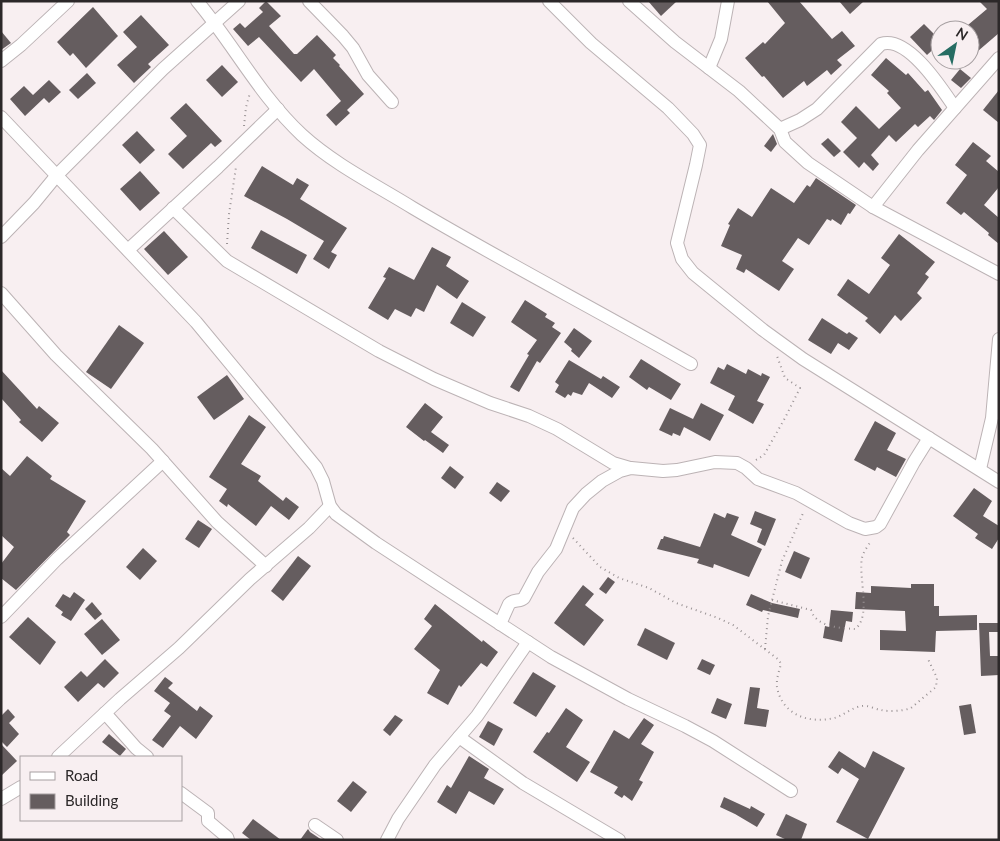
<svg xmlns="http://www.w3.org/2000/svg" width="1000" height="841" font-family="Lato,sans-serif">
<rect width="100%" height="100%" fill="#f8eff1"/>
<g fill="#655d5f">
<path d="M266,1L281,16L269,26L294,54H297L317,35L336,55L333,58L340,65L339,66L364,94L347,110L350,113L336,126L326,115L341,101L314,69L301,82L259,37L248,46L233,29L240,23L245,28L263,12L259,8Z"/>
<path d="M648,1H677L661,16Z"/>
<path d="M767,1H799L832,39L842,31L855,46L837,60L842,65L831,75L827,70L807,86L804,81L783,98L764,76L762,77L745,58L763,42L765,44L785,23Z"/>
<path d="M839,1H864L850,14Z"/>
<path d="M979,1H999V33L978,51L970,42V30H962L987,9Z"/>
<path d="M93,7L118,36L86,68L73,53L70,56L57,42Z"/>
<path d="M141,15L169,45L148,64L151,67L134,83L117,65L137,47L123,32Z"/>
<path d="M924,24L940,40V43L927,55L910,37Z"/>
<path d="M1,31L11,43L1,50Z"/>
<path d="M886,58L906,75L908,73L925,92L928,90L942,110L934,120L930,116L918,127L915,124L896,142L889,135L871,155L879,164L873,171L864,162L859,168L843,152L857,138L841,122L856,106L879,129L901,108L887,93L889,91L871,75Z"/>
<path d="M222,65L238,82L222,97L206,80Z"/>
<path d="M960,69L971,78L961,88L951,80Z"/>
<path d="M87,73L96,83L78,99L69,90Z"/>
<path d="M49,80L61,92L49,103L44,98L25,116L10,99L24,86L33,95Z"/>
<path d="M999,90V123L983,110Z"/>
<path d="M186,103L222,141L215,147L211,143L183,169L168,154L187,136L170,118Z"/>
<path d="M137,131L155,150L140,164L122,145Z"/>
<path d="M773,134L777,144L771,152L764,146Z"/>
<path d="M828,138L841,151L834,157L821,144Z"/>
<path d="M973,142L991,156L986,161L999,172V187L984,205L999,218V244L988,235L989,233L964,212L961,215L946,203L967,175L955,165Z"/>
<path d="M262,166L293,185L297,178L309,185L300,199L347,228L331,252L337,255L329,269L313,259L324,241L287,219L244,196Z"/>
<path d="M140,171L160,193L140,211L120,189Z"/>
<path d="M816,178L856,205L850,214L848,213L841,225L832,219L831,221L827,219L809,245L798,238L782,261L794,269L779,291L746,269L744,273L736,269L742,255L721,246L730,225L728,224L738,208L752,217L771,188L794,203L807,185L810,187Z"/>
<path d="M261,230L307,255L297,274L251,248Z"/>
<path d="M164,231L188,257L168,275L144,249Z"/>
<path d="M899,234L935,262L925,274L929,277L917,293L922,298L901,321L895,315L880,334L865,321L868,318L837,295L848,279L869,294L890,265L881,258Z"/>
<path d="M432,247L451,257L446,266L469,281L457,299L437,285L424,312L416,308L411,317L395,309L388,320L368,308L386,278L383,277L389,267L414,280Z"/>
<path d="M525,300L547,314L545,317L555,323L552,327L561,333L540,363L537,361L519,392L510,387L529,355L527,354L537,340L511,322Z"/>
<path d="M462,302L486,317L473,337L450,323Z"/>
<path d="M822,318L847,334L849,332L858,338L849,350L838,343L831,354L808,340Z"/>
<path d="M119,325L144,343L111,389L86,372Z"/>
<path d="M574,328L592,341L579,358L571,351L572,349L564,342Z"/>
<path d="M641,359L681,384L671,400L649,387L647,390L629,377Z"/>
<path d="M569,360L601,379L603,376L620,387L612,398L589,383L582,395L573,392L571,396L568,394L565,398L555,392L559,385L555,382Z"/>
<path d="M727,364L746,374L748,369L761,376L762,373L770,377L757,401L764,404L753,424L728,410L735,396L710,383L718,367L724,370Z"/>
<path d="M1,370L37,409L39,406L59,423L42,442L19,422L21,420L1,398Z"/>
<path d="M227,375L244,399L214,420L197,397Z"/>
<path d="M425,403L443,417L431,432L449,445L443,453L425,440L424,441L406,427Z"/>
<path d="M701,403L724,415L710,441L684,427L680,436L673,433L672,436L659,430L670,408L693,419Z"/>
<path d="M249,415L266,427L241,464L261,476L258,481L283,501L286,497L299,507L289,520L271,506L256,526L228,504L227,507L219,501L227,489L209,477Z"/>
<path d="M875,421L896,433L887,450L906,459L896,477L877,467L875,471L854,460Z"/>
<path d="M27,456L52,476L50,479L86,501L67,532L70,535L16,590L1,578V564L14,547L1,535V468L10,476Z"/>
<path d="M450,466L464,477L455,489L441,478Z"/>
<path d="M497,482L510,491L501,502L489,493Z"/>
<path d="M974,488L992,501L983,516L999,526V538L992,549L975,538L978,534L953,516Z"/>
<path d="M755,511L776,519L765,546L757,542L762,529L750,524Z"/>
<path d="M714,513L725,518L727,513L739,517L731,535L762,549L749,577L714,564L713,568L697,563L699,559L657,549L661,539H663L664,536L700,547Z"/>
<path d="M198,520L212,529L199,548L185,539Z"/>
<path d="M143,548L157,561L140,580L126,567Z"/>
<path d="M794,551L810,558L801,579L785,572Z"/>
<path d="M298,556L311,566L283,601L271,591Z"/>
<path d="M608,577L615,582L606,594L599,589Z"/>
<path d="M911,584H934V606H939V616L977,615V630L936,631L935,652L880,650V630L906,631L905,611L855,609L856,592L871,593V586L911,588Z"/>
<path d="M583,585L594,594L585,605L604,620L584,646L554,623Z"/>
<path d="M74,592L85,600L71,621L61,615L63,612L55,606L63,594L70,598Z"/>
<path d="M751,594L772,603L800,609L798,618L763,610L762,612L746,605Z"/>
<path d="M92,602L102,614L95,620L85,609Z"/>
<path d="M435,604L482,642L483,640L498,652L487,667L481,663L461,687L459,685L448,705L427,693L440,670L414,649L432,626L424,619Z"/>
<path d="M831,610L853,612L852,622L846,621L842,642L823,638L825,626L829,627Z"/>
<path d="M28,617L56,642L40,665L9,637Z"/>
<path d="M102,619L120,640L102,655L84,634Z"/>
<path d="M979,623H999V632H989L990,656H999V675L981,676Z"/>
<path d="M645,628L675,643L667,660L637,645Z"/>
<path d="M105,659L119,673L104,688L98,683L78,702L64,687L81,671L87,677Z"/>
<path d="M702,659L715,665L710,675L697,669Z"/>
<path d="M533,672L556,686L536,717L513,703Z"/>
<path d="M165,677L173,683L168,688L197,711L200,706L213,716L196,739L180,726L163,748L152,740L171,716L164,711L170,703L154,691Z"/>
<path d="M750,687L760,688L757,708L769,710L766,727L744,724Z"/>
<path d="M717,698L732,704L726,719L711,713Z"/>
<path d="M971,704L976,733L964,735L959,706Z"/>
<path d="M566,708L583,720L566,747L590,762L577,782L533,752L547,732L549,733Z"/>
<path d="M8,709L15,717L9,723L19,734L7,747L1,741V716Z"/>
<path d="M395,715L403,720L390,736L383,730Z"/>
<path d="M644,718L654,725L641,744L654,752L639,780L643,782L632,801L624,795L622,798L614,793L618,787L590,772L614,730L629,739Z"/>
<path d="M488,721L503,729L494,746L479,737Z"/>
<path d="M109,734L126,749L120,756L102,742Z"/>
<path d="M1,744L17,761L1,776Z"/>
<path d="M839,751L865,768L873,751L905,768L868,839L836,822L859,779L842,768L838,774L828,767Z"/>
<path d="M469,756L489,769L484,778L504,789L494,805L469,791L456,814L437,802L447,785L451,788Z"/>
<path d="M353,781L367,792L351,812L337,801Z"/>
<path d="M724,797L750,809L751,806L765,814L757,827L735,814L720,807Z"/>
<path d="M786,814L807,824L801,840H787L776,835Z"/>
<path d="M253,819L281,840H251L242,833Z"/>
<path d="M308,829L310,832L322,840H300Z"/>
</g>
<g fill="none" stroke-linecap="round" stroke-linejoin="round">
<defs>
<g id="minor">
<path d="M197,1C234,45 260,96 302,135C335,165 376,185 413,208C504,262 599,311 691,364"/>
<path d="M309,1L343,36L353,48L368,75L392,102"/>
<path d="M549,1L591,43L668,108L693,134L700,145L696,165L677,243L682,259L693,273L763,330L803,359L999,482"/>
<path d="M629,1L675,42L739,91L780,129L785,142L808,163L873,207L999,274"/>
<path d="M1,61L21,45L68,1"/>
<path d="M709,68L721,39L728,1"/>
<path d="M1,117L196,322L316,467L323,481L330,506L336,514L376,543L551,657L628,699L685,726L713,741L791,791"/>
<path d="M780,129L800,120L817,109L881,44C908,35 942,89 955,108"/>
<path d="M873,207L918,150L999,58"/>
<path d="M173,208L227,261L379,351L434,379L490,403L529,416L557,429L613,463L630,468"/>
<path d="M1,237L34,203L57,175L163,69L239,1"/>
<path d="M128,250L218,167L278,109"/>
<path d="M1,293L56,355L152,449L217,522L266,566"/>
<path d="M980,469L992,418L999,339"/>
<path d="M1,617L57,559L163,461"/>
<path d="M500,624L509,604C513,599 520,602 524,598L538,572L556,549L573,508L586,494L602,481L620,471L631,468L663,471L677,470L715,462L737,463L746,468L758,479L796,493L849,523L865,529L876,527L880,524L914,462L929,438"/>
<path d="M105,713L136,748L147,757"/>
<path d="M459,737L523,783L619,840"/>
<path d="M58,757L120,699L179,648L250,579L309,528L330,506"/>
<path d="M181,793L208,813V821L227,837L228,840"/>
<path d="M1,799L21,787"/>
<path d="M315,825L337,840"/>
<path d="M387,840L398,819L435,765L477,716L528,642"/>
</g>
</defs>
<use href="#minor" stroke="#bcb3b5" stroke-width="14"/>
<g stroke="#9a9395" stroke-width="2" stroke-dasharray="1 4" stroke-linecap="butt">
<path d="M244,126L246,107L250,93"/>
<path d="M227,244L229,214L236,167"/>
<path d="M756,460L764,455L785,418L800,388L785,378L777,356"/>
<path d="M573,538L600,567L619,578L649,588L676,603L718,618L733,625L779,660L781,664C779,671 776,680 777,687C782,715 809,724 834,718C843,716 852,707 862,706C868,705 875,709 881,710C890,712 903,711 911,708L936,687L937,678L927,657"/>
<path d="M772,600L811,610C816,627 840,628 855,629C872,617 858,576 862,558C863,552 868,546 871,541"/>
<path d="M765,649L768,616L782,561L804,511"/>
</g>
<use href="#minor" stroke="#fff" stroke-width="12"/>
</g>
<rect width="1000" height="841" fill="none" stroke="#2c2829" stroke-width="5"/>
<rect x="20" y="756" width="162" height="65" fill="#f8eff1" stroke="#a69fa1"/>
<rect x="30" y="772" width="25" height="8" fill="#ffffff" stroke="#a69fa1"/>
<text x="65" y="781" font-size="15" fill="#2c2829">Road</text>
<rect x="30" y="794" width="25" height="15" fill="#655d5f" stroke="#a69fa1"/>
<text x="65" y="806" font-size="15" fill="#2c2829">Building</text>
<g transform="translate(955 45) rotate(33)"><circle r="24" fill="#f8eff1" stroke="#a69fa1"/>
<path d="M0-4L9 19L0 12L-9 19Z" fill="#266d63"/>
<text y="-8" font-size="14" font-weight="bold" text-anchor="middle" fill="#2c2829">N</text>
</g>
</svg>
